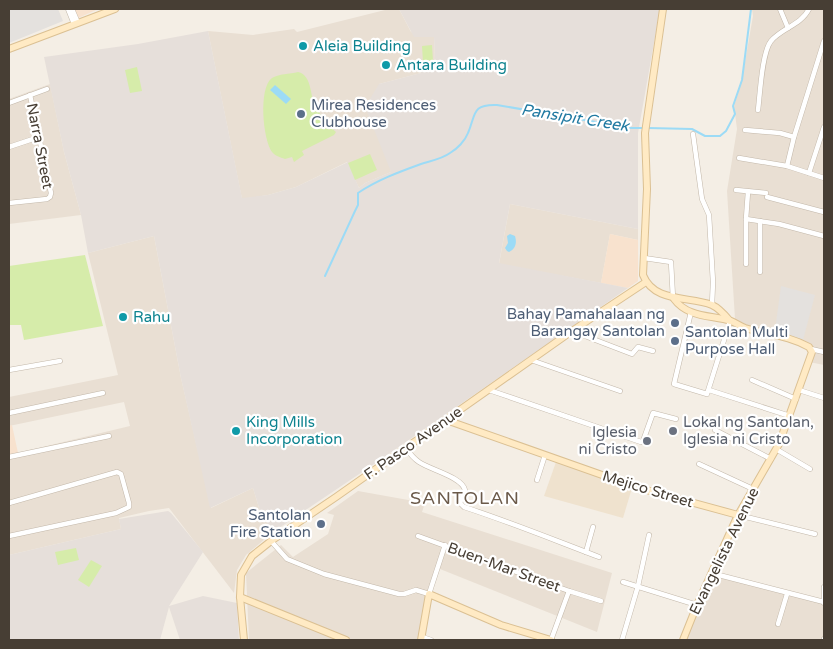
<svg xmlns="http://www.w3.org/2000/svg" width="833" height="649" font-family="'Varela Round',sans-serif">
<rect width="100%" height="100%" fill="#f4eee5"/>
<g fill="#e9dfd3">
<path d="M389,9H399L411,32L434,37L435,62L421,73L379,84L391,172L365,183L359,188L347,162L296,187L268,195L242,199L208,31L253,35L294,29L297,32Z"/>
<path d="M752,9H824V365L809,362L812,349L745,327L735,319L727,191L737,129L734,106L742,79L753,16Z"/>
<path d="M50,84L64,152L81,215L9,224V99Z"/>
<path d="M510,204L638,229V240L610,234L601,283L499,264Z"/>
<path d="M154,236L181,378L211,508L253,488L260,511L273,532L246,555L237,570L234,593L169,508L149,511L119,518L121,529L9,555V455L130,426L124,402L9,426V397L118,375L88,253Z"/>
<path d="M358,491L425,503L422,512L612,573L597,632L435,567L419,640H249L246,573L281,545L293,557L328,534L334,515L327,513Z"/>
<path d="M711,574L823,604L824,640H690L686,639Z"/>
</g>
<g fill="#f8e2ce">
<path d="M74,9H96V10L78,18Z"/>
<path d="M610,234L638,240V281L628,288L601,283Z"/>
<path d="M12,425L18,453L9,455V426Z"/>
</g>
<g fill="#e6dfda">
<path d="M399,9H660L638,133V229L510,204L499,263L628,288L380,460L273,532L260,511L253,488L210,508L181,378L154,236L88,253L81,215L64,152L44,57L138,44L208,31L242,198L268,195L296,187L348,162L359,188L365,183L391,172L365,107L379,84L421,73L420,70L425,65L435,62L434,37H414Z"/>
<path d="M168,511L171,513L203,552L169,606L203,596L237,603L239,640H180L169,607L160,640H9V555L121,529L119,519Z"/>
</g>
<path fill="#efe2ce" d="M556,462L632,488L623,518L544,496Z"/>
<g fill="#d6ecaa">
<path d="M432,45L433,61L423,62L422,46Z"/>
<path d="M137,67L142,91L130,93L125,70Z"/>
<path d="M298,72C313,75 310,100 316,108C322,116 327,125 336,132L334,135L302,151L304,155L294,162L292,157L285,159C280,157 275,156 272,152C263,140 258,88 272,78C278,74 290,74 298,72Z"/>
<path d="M370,154L377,170L355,180L348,163Z"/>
<path d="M85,255L103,326L24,340L21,325H9V266Z"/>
<path d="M76,548L79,560L58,565L55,552Z"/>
<path d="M91,560L102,566L89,587L78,580Z"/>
</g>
<g fill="#e4e1de">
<path d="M9,9H16L17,10L21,9H58L63,21L9,43Z"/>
<path d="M781,286L815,295L803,340L775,330Z"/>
</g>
<g fill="#9cdbf6">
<path d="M275,85L291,99L286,104L270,90Z"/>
<path d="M510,234L515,236C517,242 516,249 509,252L507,251L505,248L508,243L507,236Z"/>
</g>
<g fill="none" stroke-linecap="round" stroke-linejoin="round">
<g stroke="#9cdbf6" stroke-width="2">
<path d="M648,128L692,129L705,136H720L726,131L735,114L733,106L742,80L751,9"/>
<path d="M325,276L355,211L358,205V193C377,180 399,172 421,164C430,161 442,159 450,153C457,149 465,141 468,133C476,115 471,104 497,105L631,128H644"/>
</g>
<defs>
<g id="street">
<path d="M68,9L74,24"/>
<path d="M72,9L78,23"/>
<path d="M780,9L788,28"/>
<path d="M9,103L47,89"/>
<path d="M758,110C760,94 762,52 771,41C782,28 801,25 809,9"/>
<path d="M745,130L780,133L794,137"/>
<path d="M693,134L702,199L709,215L713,282L712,305"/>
<path d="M9,147L39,137"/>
<path d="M739,158L787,166L824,178"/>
<path d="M787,166L794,137L824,41"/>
<path d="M809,173L824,127"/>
<path d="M736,190L766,193"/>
<path d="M767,197L824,212"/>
<path d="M9,203L47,199L50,197L51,193L30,95"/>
<path d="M746,219L779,224L824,236"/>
<path d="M644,258L671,262L673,298"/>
<path d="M746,264V219L748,192"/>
<path d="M760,272V221"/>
<path d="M691,312L674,384L707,394L730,321"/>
<path d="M572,331L632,354L638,347L653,351"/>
<path d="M811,349L824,352"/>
<path d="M531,360L620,391"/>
<path d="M9,370L60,361"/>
<path d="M752,380L796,399"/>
<path d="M489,390L641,442L643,441L653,413L676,419"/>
<path d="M709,390L790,416"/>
<path d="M799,390L824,398"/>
<path d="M9,413L103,393"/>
<path d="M715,430L771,459"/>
<path d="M406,448C410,454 413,458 419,462C431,470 462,477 465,490L460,503L464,507C510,522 554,540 599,557"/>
<path d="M776,449L810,469"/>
<path d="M9,457L109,436"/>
<path d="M699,464L753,489"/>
<path d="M537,480L545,455"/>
<path d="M9,503L117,472L121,474L129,503V507L116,513L9,536"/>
<path d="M738,515L815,534"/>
<path d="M418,536L569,591L601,601"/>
<path d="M271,541L287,559L324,574L399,594H404L416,590L429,594L445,545"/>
<path d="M586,552L593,527"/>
<path d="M711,573L824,602"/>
<path d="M623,582L697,605"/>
<path d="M824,587V603"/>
<path d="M778,624L787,594"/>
<path d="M422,637L431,640"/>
<path d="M551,640L569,591"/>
<path d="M622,640L638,586L649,535"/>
<path d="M824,640V639"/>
</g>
<g id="secondary">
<path d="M663,9L645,133L647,189L643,275C654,303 689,296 712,305C719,308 725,315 730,321"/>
<path d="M9,49L115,9"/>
<path d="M674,299C688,318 711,315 731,321C736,323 740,326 745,328C768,335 787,335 809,347L812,352L779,444L738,515L697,605L683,640"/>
<path d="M446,420L639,488L738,515"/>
<path d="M240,597L346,640"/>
<path d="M244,640L240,597L241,575L252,556L271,541L336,497L572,331L646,282"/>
<path d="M421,640L429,594L501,625L551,640"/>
</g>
</defs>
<use href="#street" stroke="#c3b8aa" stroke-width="5.5"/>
<use href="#secondary" stroke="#dbc093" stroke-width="8"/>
<use href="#street" stroke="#fff" stroke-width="4.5"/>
<use href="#secondary" stroke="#ffeac4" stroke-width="6"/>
</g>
<g fill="#0f9aa8" stroke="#fff" stroke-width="2">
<circle cx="303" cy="46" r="5"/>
<circle cx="386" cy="65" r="5"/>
<circle cx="123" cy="317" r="5"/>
<circle cx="236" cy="431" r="5"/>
</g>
<g fill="#5c6f8a" stroke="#fff" stroke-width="2">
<circle cx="301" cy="114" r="5"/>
<circle cx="675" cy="323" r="5"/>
<circle cx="675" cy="341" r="5"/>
<circle cx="321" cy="524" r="5"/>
</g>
<g fill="#6b7280" stroke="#fff" stroke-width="2">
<circle cx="673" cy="431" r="5"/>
<circle cx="647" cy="441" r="5"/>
</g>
<g text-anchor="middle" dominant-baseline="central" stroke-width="4.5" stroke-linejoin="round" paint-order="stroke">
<g font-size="15" fill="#0d838f" stroke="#fff" text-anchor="start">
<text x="313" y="46">Aleia Building</text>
<text x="396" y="65">Antara Building</text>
<text x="133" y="317">Rahu</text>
<text x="246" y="422">King Mills<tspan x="246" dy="17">Incorporation</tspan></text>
</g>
<g font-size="15" fill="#4e5e75" stroke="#fff" text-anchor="start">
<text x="311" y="105">Mirea Residences<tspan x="311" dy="17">Clubhouse</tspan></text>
<text x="665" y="314" text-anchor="end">Bahay Pamahalaan ng<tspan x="665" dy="17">Barangay Santolan</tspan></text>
<text x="685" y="332">Santolan Multi<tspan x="685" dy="17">Purpose Hall</tspan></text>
<text x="311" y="515" text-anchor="end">Santolan<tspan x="311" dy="17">Fire Station</tspan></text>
</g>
<g font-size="15" fill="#473e34" stroke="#fff">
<text transform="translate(40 146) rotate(79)">Narra Street</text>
<text transform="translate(413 443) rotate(-35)">F. Pasco Avenue</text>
<text transform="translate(648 489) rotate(17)">Mejico Street</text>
<text transform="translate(724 551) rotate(-64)">Evangelista Avenue</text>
<text transform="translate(504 567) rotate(20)">Buen-Mar Street</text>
</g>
<g font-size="15" fill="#5b616d" stroke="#fff" text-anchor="start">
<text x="683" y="422">Lokal ng Santolan,<tspan x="683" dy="17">Iglesia ni Cristo</tspan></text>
<text x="637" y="432" text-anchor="end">Iglesia<tspan x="637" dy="17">ni Cristo</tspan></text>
</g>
<g font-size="16" font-style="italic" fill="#217aa2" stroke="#fff">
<text transform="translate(575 118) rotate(9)">Pansipit Creek</text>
</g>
<g font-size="18" letter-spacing="1" fill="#6b5a4a" stroke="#fff">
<text x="465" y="498">SANTOLAN</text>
</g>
</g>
<rect width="833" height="649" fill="none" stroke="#473e34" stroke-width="20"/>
</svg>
